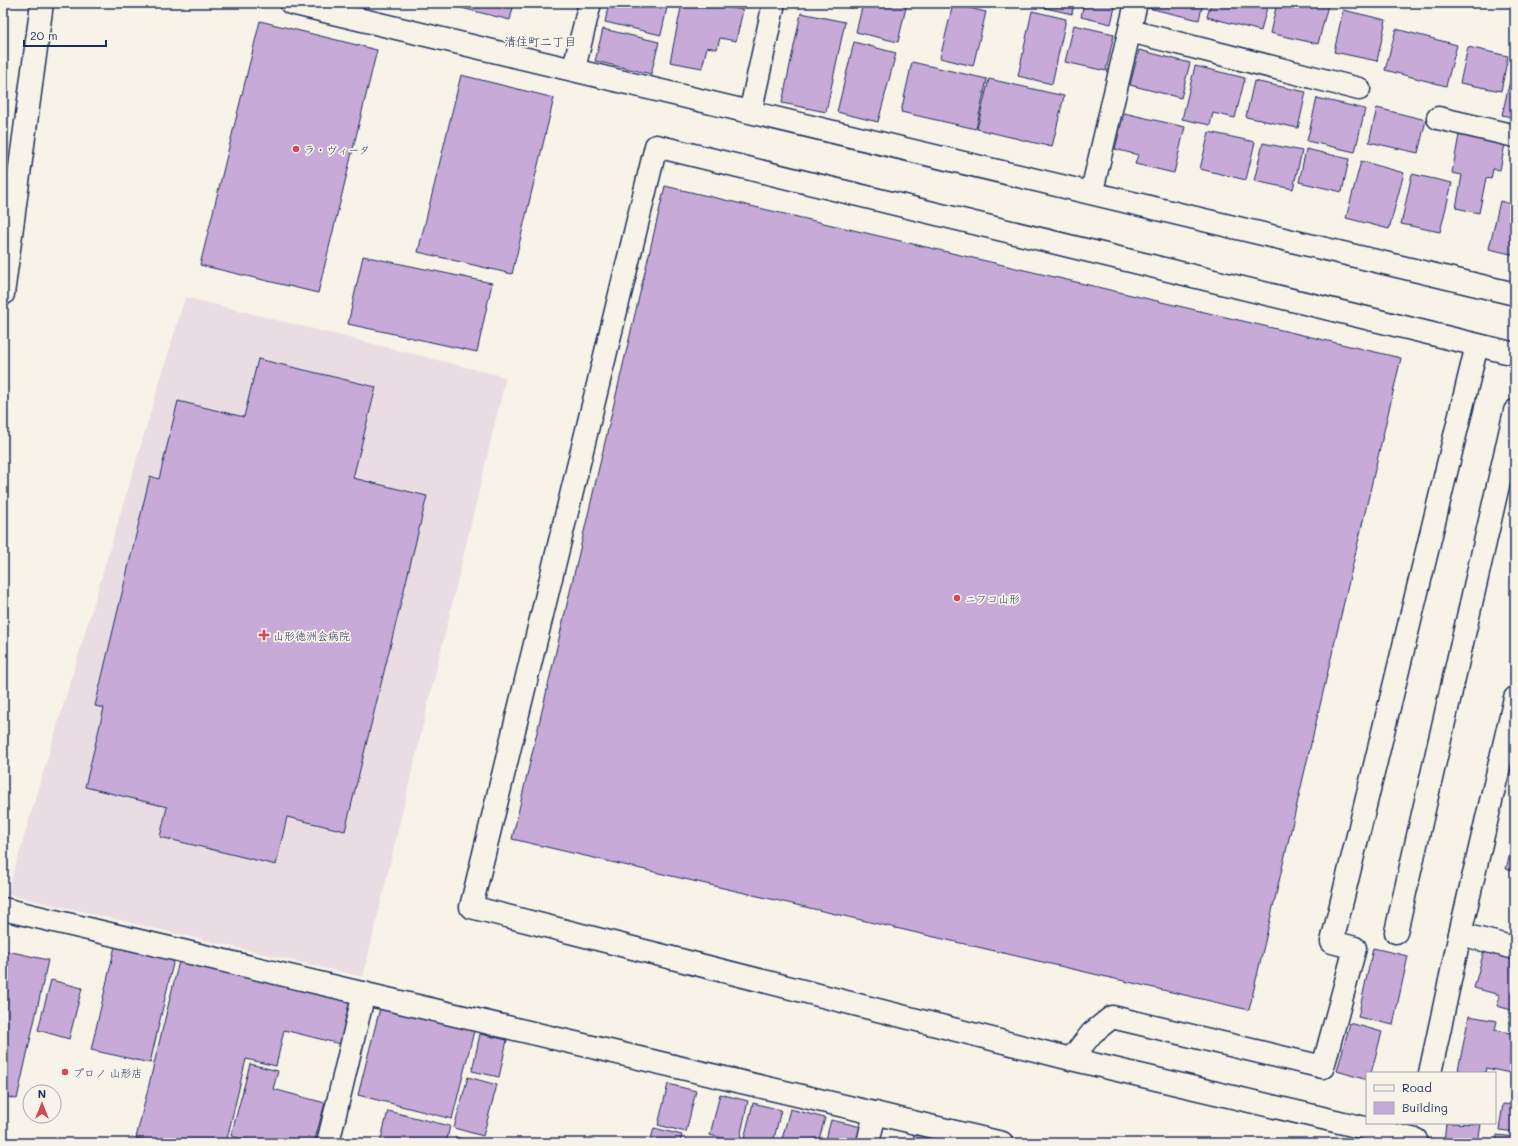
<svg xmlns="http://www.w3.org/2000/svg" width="1518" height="1146" font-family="Mali,'Klee One',sans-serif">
<rect width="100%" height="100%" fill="#f7f3e8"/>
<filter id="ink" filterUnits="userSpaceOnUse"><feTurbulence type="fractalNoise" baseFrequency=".025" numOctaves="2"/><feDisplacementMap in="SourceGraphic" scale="8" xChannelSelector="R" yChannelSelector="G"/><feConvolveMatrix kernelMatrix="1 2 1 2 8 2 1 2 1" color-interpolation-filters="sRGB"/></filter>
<g filter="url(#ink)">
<path fill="#e9dde3" d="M185,297L506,377L363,977L7,894Z"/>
<g fill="#c7aad7" stroke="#1b2f5e">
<path d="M441,3H514L510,20Z"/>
<path d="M609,3H668L661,35L605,22Z"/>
<path d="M682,3H707L743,10L736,41L720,38L717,49L707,47L702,68L670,62Z"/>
<path d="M831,3H854L853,8Z"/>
<path d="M863,3H907L898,42L856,32Z"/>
<path d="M1042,3H1074L1072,14L1041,7Z"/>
<path d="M1084,3H1116L1111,24L1081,17Z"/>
<path d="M1149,3H1203L1199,20L1148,8Z"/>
<path d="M1211,3H1268L1261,31L1207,17Z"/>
<path d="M1277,3H1318L1328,5L1318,44L1270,33Z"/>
<path d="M953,4L986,12L973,66L940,58Z"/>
<path d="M1343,10L1386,20L1377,61L1334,52Z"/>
<path d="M1032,11L1066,19L1052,84L1018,76Z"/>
<path d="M801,13L845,22L826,112L782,103Z"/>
<path d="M260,21L377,50L318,293L200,265Z"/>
<path d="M1074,25L1114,34L1106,71L1065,62Z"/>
<path d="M603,29L659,42L651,74L595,61Z"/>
<path d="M1396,29L1457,45L1446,86L1385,70Z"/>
<path d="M854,42L896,53L878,122L837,112Z"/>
<path d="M1468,47L1508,56L1501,91L1460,83Z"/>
<path d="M1139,50L1190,63L1181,98L1130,85Z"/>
<path d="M1515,59V118L1502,115Z"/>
<path d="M912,62L987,79L976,129L901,112Z"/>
<path d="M1195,66L1245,78L1235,118L1213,113L1210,125L1182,119Z"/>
<path d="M461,75L554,98L512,274L418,252Z"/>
<path d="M989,79L1064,96L1052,147L977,129Z"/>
<path d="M1254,81L1306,92L1298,128L1246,117Z"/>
<path d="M1317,98L1365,109L1355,152L1307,141Z"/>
<path d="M1377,108L1426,120L1418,153L1369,142Z"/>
<path d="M1124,113L1185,127L1174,173L1135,164L1138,155L1115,149Z"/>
<path d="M1209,132L1255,142L1246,180L1200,169Z"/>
<path d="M1459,135L1505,144L1500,170L1493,169L1491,179L1486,178L1479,213L1456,208L1462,175L1452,173Z"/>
<path d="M1263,143L1302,151L1293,189L1254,181Z"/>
<path d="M1306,149L1349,159L1342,192L1299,182Z"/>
<path d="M1361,161L1404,173L1389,229L1346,218Z"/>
<path d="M1412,174L1452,183L1440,232L1401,224Z"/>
<path d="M665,186L1401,358L1249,1010L512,839Z"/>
<path d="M1500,201L1515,205V255L1489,249Z"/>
<path d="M363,256L492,283L477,352L348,324Z"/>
<path d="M258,359L376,387L353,478L427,496L345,831L287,817L276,865L160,837L167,807L85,787L104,708L95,706L150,476L159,479L178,401L244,417Z"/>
<path d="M1515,835V872L1506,869Z"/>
<path d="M115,946L174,959L150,1063L91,1050Z"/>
<path d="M1373,948L1408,956L1393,1025L1358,1017Z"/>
<path d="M3,950L48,960L17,1099L3,1096Z"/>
<path d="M1484,951L1515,959V1011L1497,1006L1500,995L1474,988Z"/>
<path d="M180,957L351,998L340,1044L284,1030L276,1066L246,1059L226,1143H155L136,1138Z"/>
<path d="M51,980L82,988L69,1039L38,1030Z"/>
<path d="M380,1008L474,1031L452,1119L358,1095Z"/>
<path d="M1469,1016L1497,1021L1495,1030L1515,1034V1074L1486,1068L1485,1073H1474L1458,1070Z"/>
<path d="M1350,1023L1382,1032L1371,1073H1367V1080L1337,1071Z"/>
<path d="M480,1034L507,1040L499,1077L472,1071Z"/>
<path d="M250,1064L278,1071L273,1089L325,1103L314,1143H257L231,1136Z"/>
<path d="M468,1077L497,1085L483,1136L454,1128Z"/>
<path d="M668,1084L696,1091L686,1132L658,1125Z"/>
<path d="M720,1094L748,1101L739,1142L710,1135Z"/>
<path d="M753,1103L781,1110L773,1143H743Z"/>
<path d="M1503,1104L1515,1105V1132L1499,1130Z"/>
<path d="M790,1109L825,1118L818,1143H781Z"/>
<path d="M388,1111L450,1126L446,1143H380Z"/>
<path d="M831,1120L862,1127L858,1143H825Z"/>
<path d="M1446,1123L1481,1124L1478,1143H1444Z"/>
<path d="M654,1128L682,1135L680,1143H650Z"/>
<path d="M914,1134L950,1142L949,1143H912Z"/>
<path d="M1497,1135L1515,1137V1143H1496Z"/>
<path d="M456,1137L478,1143H454Z"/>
</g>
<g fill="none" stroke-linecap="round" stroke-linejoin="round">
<defs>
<g id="minor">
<path d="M291,3C700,97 1108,194 1515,294"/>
<path d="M1130,31L1359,89"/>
<path d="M574,68L590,3"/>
<path d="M751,109L774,3"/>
<path d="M1438,118L1515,136"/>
<path d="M1092,191L1136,3"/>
<path d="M3,294L42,3"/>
<path d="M3,909L1002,1143"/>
<path d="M1396,932L1515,411"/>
<path d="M1460,934L1515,948"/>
<path d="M1071,1059L1092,1033L1112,1017L1323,1067L1355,948L1332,942L1477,345"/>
<path d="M1430,1073L1460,934L1515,698"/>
<path d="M1416,1140L1071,1059L471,907L656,146L1515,354"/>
<path d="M328,1143L364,993"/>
<path d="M868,1143L875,1113"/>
</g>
</defs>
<use href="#minor" stroke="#1b2f5e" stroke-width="25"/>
<use href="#minor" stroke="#f7f3e8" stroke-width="22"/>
</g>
</g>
<g fill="#d1495b" stroke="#f7f3e8" stroke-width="1.5">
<circle cx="296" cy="149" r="4"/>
<circle cx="957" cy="598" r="4"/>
<path d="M262 629h4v4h4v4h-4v4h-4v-4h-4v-4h4z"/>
<circle cx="65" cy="1072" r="4"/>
</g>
<g text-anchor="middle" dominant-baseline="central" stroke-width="3.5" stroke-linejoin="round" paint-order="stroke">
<g font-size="11" fill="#1b2f5e" stroke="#f7f3e8" text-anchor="start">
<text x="304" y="149">ラ・ヴィータ</text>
<text x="965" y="598">ニフコ山形</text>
<text x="273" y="635">山形徳洲会病院</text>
<text x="73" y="1072">プロノ 山形店</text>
</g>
<g font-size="12" fill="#1b2f5e" stroke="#f7f3e8">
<text x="540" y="41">清住町二丁目</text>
</g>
</g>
<rect width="1518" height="1146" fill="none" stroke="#f7f3e8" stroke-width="16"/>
<rect x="8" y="8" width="1502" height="1130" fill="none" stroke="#1b2f5e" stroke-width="1.5" filter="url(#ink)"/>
<rect x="1366" y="1072" width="130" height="52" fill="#f7f3e8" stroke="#9fa5b1"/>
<rect x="1374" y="1085" width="20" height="6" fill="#f7f3e8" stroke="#9fa5b1"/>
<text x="1402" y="1092" font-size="12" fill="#1b2f5e">Road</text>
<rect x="1374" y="1102" width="20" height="12" fill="#c7aad7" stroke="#9fa5b1"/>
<text x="1402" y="1112" font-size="12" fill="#1b2f5e">Building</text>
<g transform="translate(42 1104)"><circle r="19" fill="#f7f3e8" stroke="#9fa5b1"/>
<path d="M0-3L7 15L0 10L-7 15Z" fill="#d1495b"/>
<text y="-6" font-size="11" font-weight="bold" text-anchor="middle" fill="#1b2f5e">N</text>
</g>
<path d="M24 40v6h82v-6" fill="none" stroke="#1b2f5e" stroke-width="2"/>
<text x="30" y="40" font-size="12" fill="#1b2f5e" stroke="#f7f3e8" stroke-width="3" paint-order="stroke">20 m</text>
</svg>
